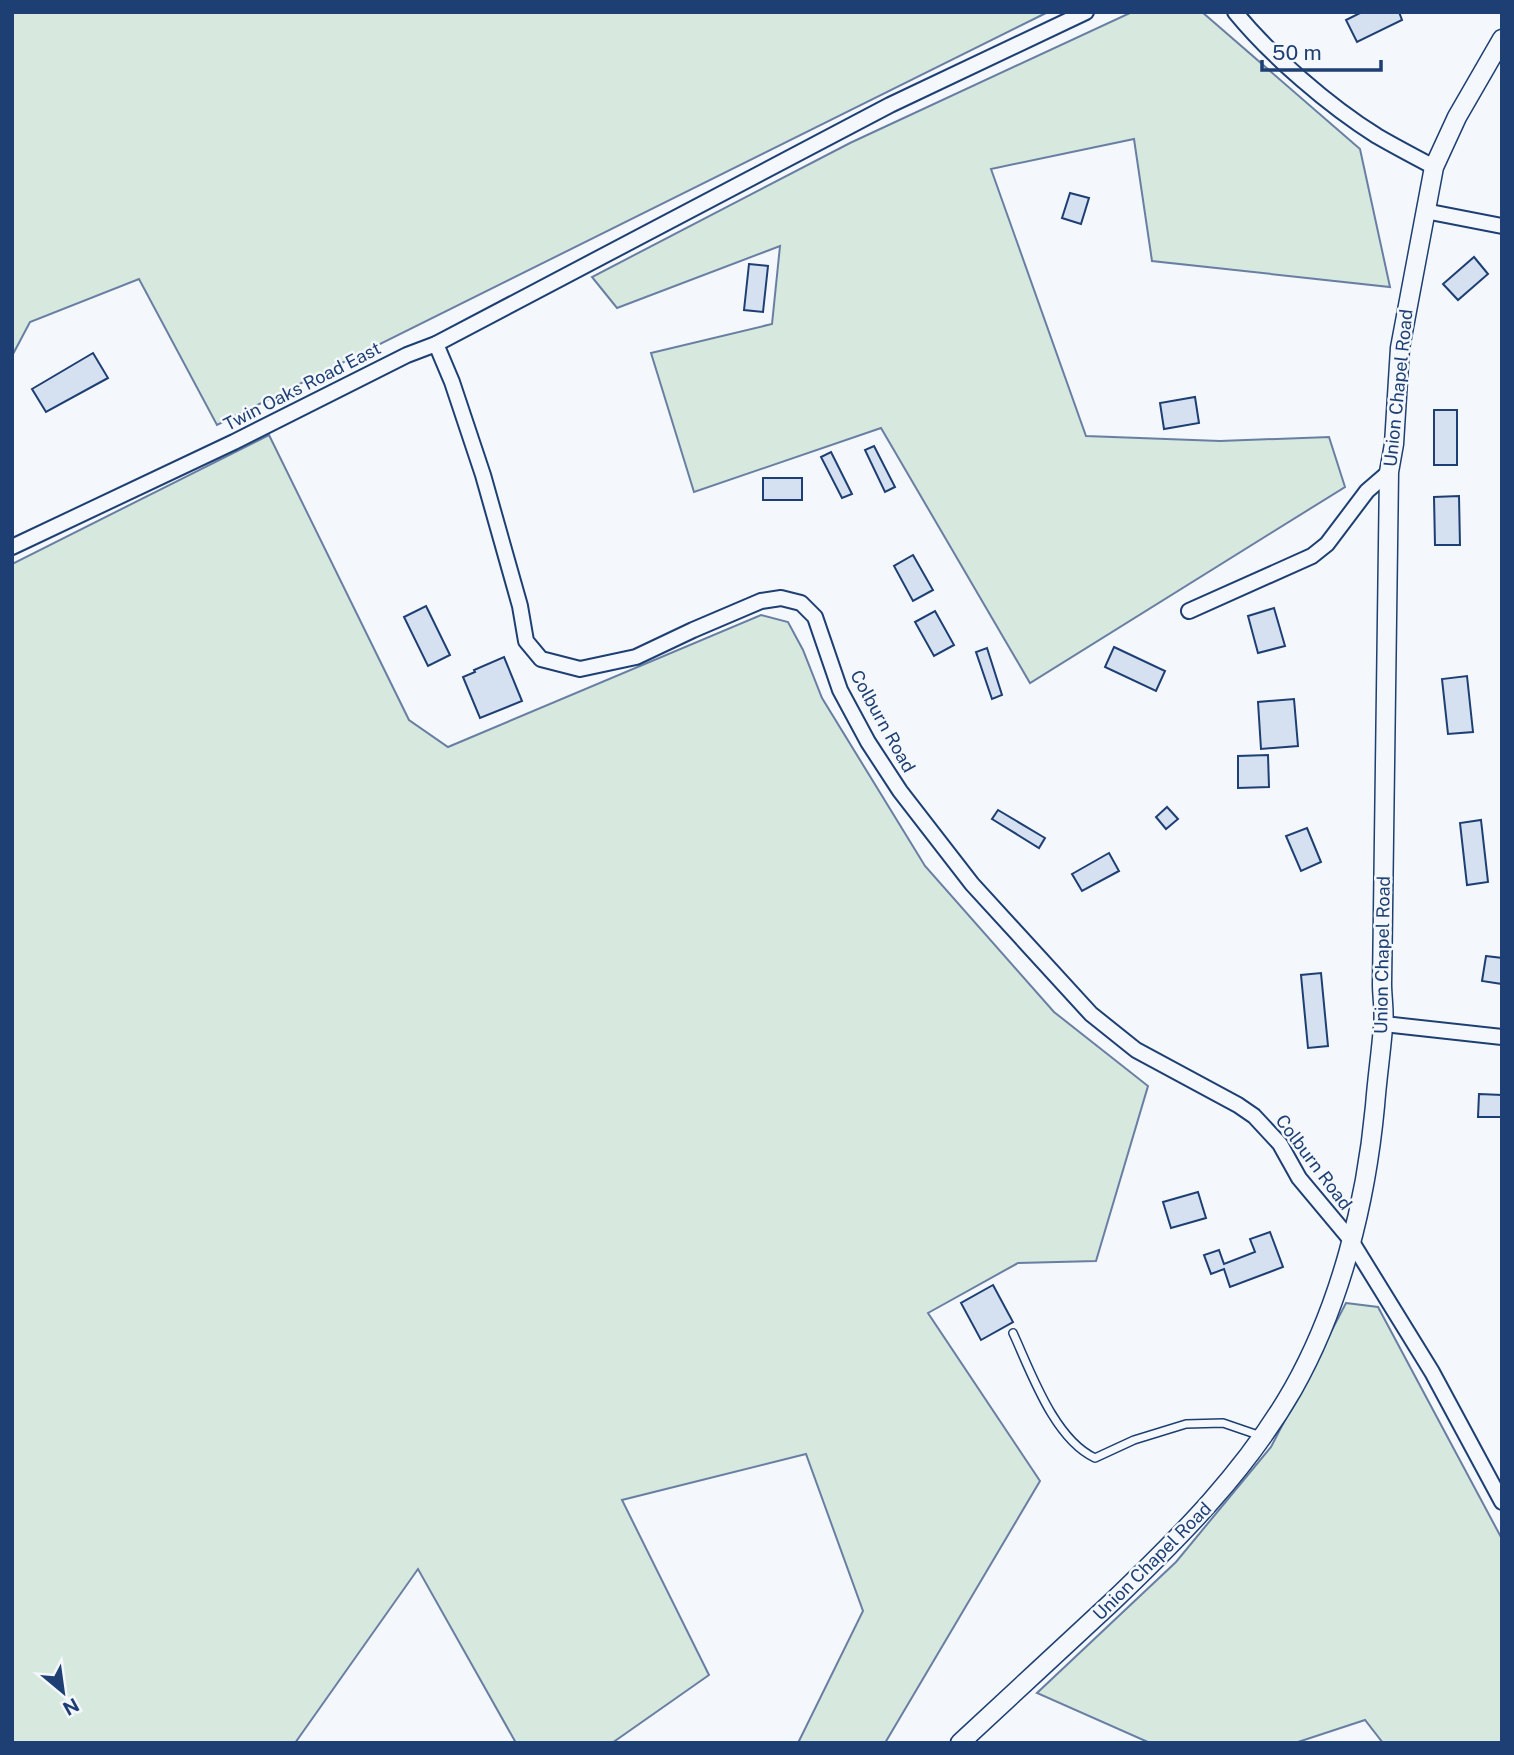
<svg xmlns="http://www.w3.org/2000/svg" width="1514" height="1755" font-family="'Public Sans',sans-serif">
<rect width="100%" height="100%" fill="#f4f7fb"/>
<g fill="#d7e8df" stroke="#687fa3" stroke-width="2">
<path d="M12,12H1048L217,425L139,279L30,322L12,356Z"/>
<path d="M1132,12H1202L1360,149L1390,287L1152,261L1134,139L991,169L1086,436L1220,441L1329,437L1345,487L1030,683L881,428L694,492L651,353L772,324L780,246L617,308L592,277L850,143Z"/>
<path d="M269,435L409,720L448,747L761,615L788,622L803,650L822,698L925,866L1054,1012L1148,1086L1096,1261L1018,1263L928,1313L1040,1481L885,1743H798L863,1611L806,1454L622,1500L709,1675L612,1743H516L418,1569L295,1743H12V564Z"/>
<path d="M1346,1303L1378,1307L1502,1539V1743H1383L1365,1720L1295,1743H1150L1037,1693L1176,1562L1271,1447Z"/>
</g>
<g fill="#d5e0f0" stroke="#1d3f73" stroke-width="2">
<path d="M1362,12H1399L1402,20L1357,42L1346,20Z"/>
<path d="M1070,193L1089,198L1081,224L1062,218Z"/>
<path d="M1474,257L1488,274L1458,300L1443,284Z"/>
<path d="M749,264L768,266L763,312L744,310Z"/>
<path d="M93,353L108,378L46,412L32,389Z"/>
<path d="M1195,397L1199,423L1164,429L1160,403Z"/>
<rect x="1434" y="410" width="23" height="55"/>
<path d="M874,446L895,487L885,492L865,450Z"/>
<path d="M831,452L852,494L842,498L821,457Z"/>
<rect x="763" y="478" width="39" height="22"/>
<path d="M1459,496L1460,545H1435L1434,497Z"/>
<path d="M913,555L933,590L913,601L894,566Z"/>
<path d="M426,606L450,655L428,666L404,617Z"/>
<path d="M1274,608L1285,646L1258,653L1248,616Z"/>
<path d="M935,611L954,645L934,656L915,622Z"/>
<path d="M1114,647L1165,671L1156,691L1105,667Z"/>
<path d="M987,648L1002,695L992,699L976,652Z"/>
<path d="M504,657L522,701L480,718L463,677L475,672L474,670Z"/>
<path d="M1467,676L1473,732L1448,734L1442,679Z"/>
<path d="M1294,699L1298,746L1261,749L1258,702Z"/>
<path d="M1268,755L1269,787L1238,788V756Z"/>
<path d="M1167,807L1178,819L1166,829L1156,817Z"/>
<path d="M998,810L1045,838L1039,848L992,819Z"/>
<path d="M1481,820L1488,882L1467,885L1460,823Z"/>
<path d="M1307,828L1321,862L1301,871L1286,836Z"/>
<path d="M1109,853L1119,871L1082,891L1072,874Z"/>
<path d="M1486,956L1502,958V984L1482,981Z"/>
<path d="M1321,973L1328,1046L1308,1048L1301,975Z"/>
<path d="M1479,1094L1502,1095V1117H1478Z"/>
<path d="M1198,1192L1206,1218L1171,1228L1163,1202Z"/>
<path d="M1270,1232L1283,1267L1230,1287L1224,1269L1211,1274L1204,1255L1219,1250L1224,1264L1255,1252L1250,1239Z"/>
<path d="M993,1285L1013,1322L981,1340L961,1303Z"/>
</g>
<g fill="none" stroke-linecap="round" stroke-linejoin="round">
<defs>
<path id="service" d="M1013,1333C1031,1372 1054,1439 1095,1458L1134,1440L1186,1424L1223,1423L1261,1436"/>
<g id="minor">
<path d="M1235,12C1271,56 1329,106 1377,136C1396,147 1415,157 1434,167"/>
<path d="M1425,211L1502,226"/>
<path d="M436,344L452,382L483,475L520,606L526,641L541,659L580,669L636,657L693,630L761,601L781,598L801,603L815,617L840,690L868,742L900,791L972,884L1091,1014L1136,1050L1238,1105L1254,1116L1280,1144L1299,1178L1350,1239L1432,1372L1502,1502"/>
<path d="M12,547L234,442L407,355L436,344L890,105L1086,12"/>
<path d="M1189,611L1312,556L1327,544L1367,491L1389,472"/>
<path d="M1384,1024L1502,1037"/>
</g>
<path id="tertiary" d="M960,1743C1011,1696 1061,1649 1112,1602C1180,1537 1246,1471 1293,1389C1341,1304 1366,1202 1375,1106C1377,1079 1381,1053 1383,1027C1385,1013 1382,998 1382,984L1389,472L1394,444L1400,348L1434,167L1457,117L1502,39"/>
</defs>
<use href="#service" stroke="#1d3f73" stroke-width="10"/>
<use href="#minor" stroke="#1d3f73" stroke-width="18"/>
<use href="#tertiary" stroke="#1d3f73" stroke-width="21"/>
<use href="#service" stroke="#f4f7fb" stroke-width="7"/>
<use href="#minor" stroke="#f4f7fb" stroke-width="14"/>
<use href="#tertiary" stroke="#f4f7fb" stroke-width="18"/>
</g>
<g text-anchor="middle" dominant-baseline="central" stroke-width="5" stroke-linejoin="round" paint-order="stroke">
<g font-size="18" fill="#1d3f73" stroke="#f4f7fb">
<text transform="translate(302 386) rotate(-27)">Twin Oaks Road East</text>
<text transform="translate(1398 388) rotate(-84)">Union Chapel Road</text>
<text transform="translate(883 721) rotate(61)">Colburn Road</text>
<text transform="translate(1382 955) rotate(-89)">Union Chapel Road</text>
<text transform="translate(1314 1162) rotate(53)">Colburn Road</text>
<text transform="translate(1152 1561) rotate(-45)">Union Chapel Road</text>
</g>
</g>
<rect width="1514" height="1755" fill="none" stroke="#1d3f73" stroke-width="28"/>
<g transform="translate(63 1692) rotate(151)" stroke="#f4f7fb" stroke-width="5" paint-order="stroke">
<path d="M0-5L12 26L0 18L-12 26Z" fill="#1d3f73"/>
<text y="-10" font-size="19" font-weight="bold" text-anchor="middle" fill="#1d3f73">N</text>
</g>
<path d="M1262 60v10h119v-10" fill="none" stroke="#1d3f73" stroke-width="3.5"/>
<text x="1272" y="60" font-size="21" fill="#1d3f73" stroke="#f4f7fb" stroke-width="5" paint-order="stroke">50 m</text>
</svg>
